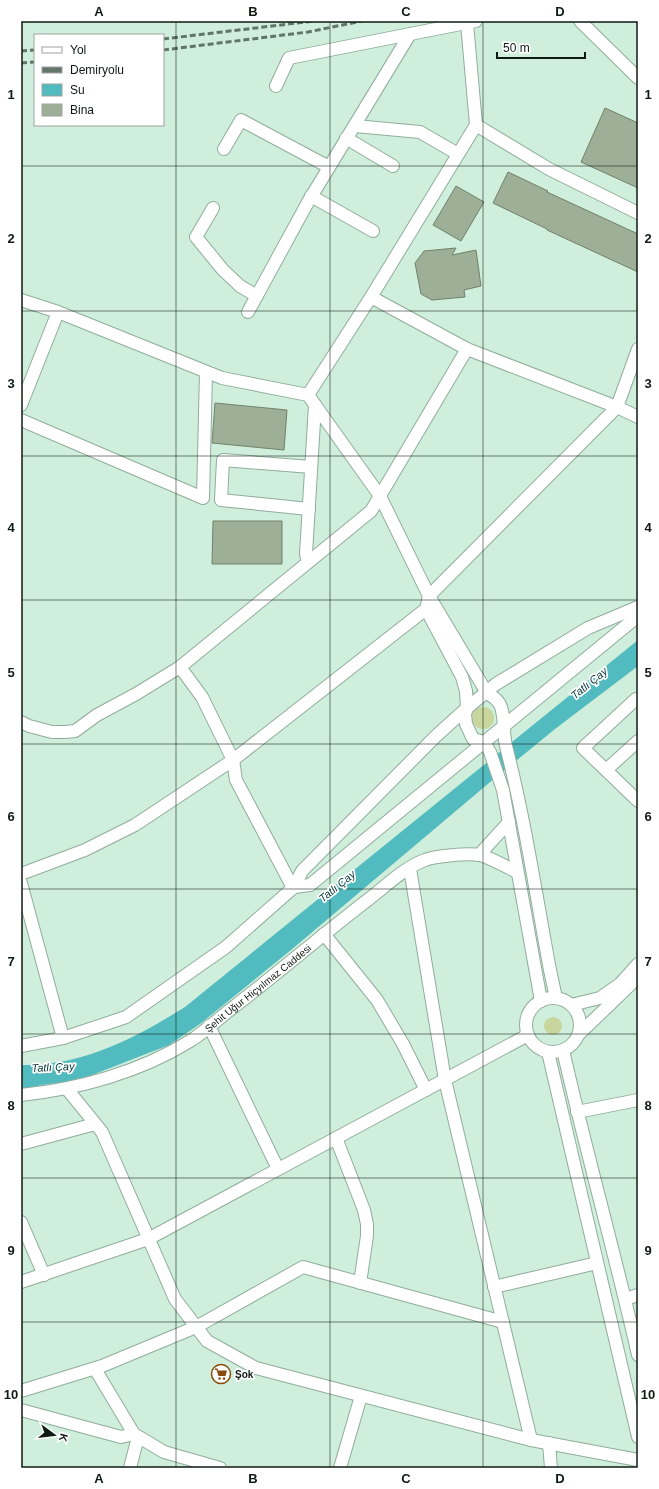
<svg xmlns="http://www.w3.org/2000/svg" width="659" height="1489" font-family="Arial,sans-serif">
<rect width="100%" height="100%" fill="#cfeedb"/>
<g fill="#c8d59c">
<circle cx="483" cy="718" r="11"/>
<circle cx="553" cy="1026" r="9"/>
</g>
<path fill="#52bbbf" d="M638,640V666L555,729L489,783L291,950L200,1024L169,1045L87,1077L70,1082L48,1084L21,1089V1065C82,1066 134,1039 185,1007Z"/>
<g fill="#9daf97" stroke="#70816a">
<path d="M605,108L638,123V188L581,162Z"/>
<path d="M508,172L548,191L547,192L638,234V272L547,230V229L493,203Z"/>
<path d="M456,186L484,202L461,241L433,225Z"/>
<path d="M456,248L452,255L476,250L481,286L464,290L465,297L432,300L421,294L415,263L424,251Z"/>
<path d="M215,403L287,410L284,450L212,443Z"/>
<path d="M213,521H282V564H212Z"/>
</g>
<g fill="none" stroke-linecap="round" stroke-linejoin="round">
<defs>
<g id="minor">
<path d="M580,21L638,78"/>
<path d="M467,23L476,125L371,297L308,395L380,496L429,596L487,693C493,697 499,700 501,707C505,718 503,734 506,746C525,820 536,895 550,970L556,998"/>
<path d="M276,86L289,58L476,21"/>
<path d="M476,125L549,169L638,213"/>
<path d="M355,126L420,132L458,154"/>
<path d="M346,138L393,166"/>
<path d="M224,149L241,120L329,167"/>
<path d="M311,196L373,231"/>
<path d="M213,208L196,237L223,270L240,286L257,296"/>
<path d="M371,297L467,349L617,407L638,417"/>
<path d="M21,300L58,312L222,378L308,395"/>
<path d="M248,312L308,202L410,34"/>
<path d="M21,405L58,312"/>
<path d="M21,420L203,498L206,372"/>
<path d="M309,509L221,500L223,460L311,467"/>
<path d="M308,562L306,554L315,405"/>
<path d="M426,609L462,677L466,691L467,708L465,714L466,724L473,739L484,742L490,752L503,790L541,1001"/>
<path d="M180,667L371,511L467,349"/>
<path d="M638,701L636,699L583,748L638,801"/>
<path d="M21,722L29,726L52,732H65L75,731L97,715L136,694L180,667L202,697L233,760L236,780L293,888"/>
<path d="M606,770L638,741"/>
<path d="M479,855L509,822"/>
<path d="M410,869L445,1080L531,1440"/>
<path d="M21,874L85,850L135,825L233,760L426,609L429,596L617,407L638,349"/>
<path d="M21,883L63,1038"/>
<path d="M294,887L310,885L638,616"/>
<path d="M324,934L377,1000L403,1044L426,1090"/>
<circle cx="553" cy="1025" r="27"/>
<path d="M571,1005L600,998L620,984L638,964"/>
<path d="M209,1026L278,1169"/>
<path d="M578,1035L630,985L638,974"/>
<path d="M21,1046L63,1038L126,1017L226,947L294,887L302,871L436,736L467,708L496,684L588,628L638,607"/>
<path d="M563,1050C586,1152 615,1253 638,1355"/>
<path d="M548,1052L638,1437"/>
<path d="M67,1089L102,1132L175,1299L207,1341L256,1368L531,1440L638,1460"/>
<path id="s1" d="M21,1095C79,1089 140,1072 190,1041C206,1031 220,1017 235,1006C279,972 321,936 365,902C384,888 403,868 425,860C434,856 469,853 479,855C487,856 509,868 517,872"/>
<path d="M577,1112L638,1100"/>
<path d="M336,1138L364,1210L367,1224V1236L360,1283"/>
<path d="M21,1144L95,1124"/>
<path d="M21,1222L44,1275"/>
<path d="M21,1282L148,1239L528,1035"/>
<path d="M494,1287L597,1263"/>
<path d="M625,1299L638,1295"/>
<path d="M95,1369L134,1434L164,1452L220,1468"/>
<path d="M21,1391L102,1366L196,1327L303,1267L503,1322"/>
<path d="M21,1410L121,1437L134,1434"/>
<path d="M549,1443L551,1468"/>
<path d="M130,1468L138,1437"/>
<path d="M340,1468L361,1396"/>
</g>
</defs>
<use href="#minor" stroke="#90ad9c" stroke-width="14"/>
<use href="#minor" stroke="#fff" stroke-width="12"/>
<g stroke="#617569" stroke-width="3" stroke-dasharray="6 3" stroke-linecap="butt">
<path d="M163,39L314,21"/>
<path d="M163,50L308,32L362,21"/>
<path d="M21,51L35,50"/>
<path d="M21,63L35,62"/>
</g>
</g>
<path fill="none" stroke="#0f1a14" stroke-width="1" stroke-opacity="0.55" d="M176,21V1468M330,21V1468M483,21V1468M21,166H638M21,311H638M21,456H638M21,600H638M21,744H638M21,889H638M21,1034H638M21,1178H638M21,1322H638"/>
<defs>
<symbol id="supermarket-ring" viewBox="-11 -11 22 22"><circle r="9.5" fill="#fff" stroke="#884b0c" stroke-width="1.5"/><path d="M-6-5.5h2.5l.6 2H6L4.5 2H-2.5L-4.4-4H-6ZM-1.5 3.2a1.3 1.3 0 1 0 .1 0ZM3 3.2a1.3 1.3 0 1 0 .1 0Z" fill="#884b0c"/></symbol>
</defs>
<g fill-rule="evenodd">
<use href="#supermarket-ring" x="210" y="1363" width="22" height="22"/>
</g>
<g text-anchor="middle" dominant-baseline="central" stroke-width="3.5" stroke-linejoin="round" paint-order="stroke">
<g font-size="10" fill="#0f1a14" stroke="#fff">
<text stroke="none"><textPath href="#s1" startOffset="265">Şehit Uğur Hiçyılmaz Caddesi</textPath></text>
</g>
<g font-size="10" font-weight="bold" fill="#0f1a14" stroke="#fff" text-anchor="start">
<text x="235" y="1374">Şok</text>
</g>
<g font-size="11" font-style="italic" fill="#013537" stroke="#fff">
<text transform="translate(589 683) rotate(-39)">Tatlı Çay</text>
<text transform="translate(337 886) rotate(-39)">Tatlı Çay</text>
<text transform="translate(53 1067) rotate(-3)">Tatlı Çay</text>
</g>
</g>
<rect width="659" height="1489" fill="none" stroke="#ffffff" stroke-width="44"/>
<rect x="34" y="34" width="130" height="92" fill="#ffffff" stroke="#9fa3a1"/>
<rect x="42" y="47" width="20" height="6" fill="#ffffff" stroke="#9fa3a1"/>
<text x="70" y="54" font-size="12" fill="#0f1a14">Yol</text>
<rect x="42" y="67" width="20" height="6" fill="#617569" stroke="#9fa3a1"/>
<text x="70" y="74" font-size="12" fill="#0f1a14">Demiryolu</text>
<rect x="42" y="84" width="20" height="12" fill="#52bbbf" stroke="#9fa3a1"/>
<text x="70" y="94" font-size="12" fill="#0f1a14">Su</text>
<rect x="42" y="104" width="20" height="12" fill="#9daf97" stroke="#9fa3a1"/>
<text x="70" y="114" font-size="12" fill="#0f1a14">Bina</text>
<g transform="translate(54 1435) rotate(105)" stroke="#ffffff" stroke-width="3" paint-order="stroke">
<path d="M0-3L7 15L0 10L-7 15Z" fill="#0f1a14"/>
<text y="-6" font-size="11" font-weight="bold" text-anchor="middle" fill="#0f1a14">K</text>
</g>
<path d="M497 52v6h88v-6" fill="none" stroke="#0f1a14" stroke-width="2"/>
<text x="503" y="52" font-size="12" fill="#0f1a14" stroke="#ffffff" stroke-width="3" paint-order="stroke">50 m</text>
<rect x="22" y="22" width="615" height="1445" fill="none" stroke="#0f1a14" stroke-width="1.5"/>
<g font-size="13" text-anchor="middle" font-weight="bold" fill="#0f1a14">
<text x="99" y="16">A</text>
<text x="253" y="16">B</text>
<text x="406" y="16">C</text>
<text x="560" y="16">D</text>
<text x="11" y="99">1</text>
<text x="648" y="99">1</text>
<text x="11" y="243">2</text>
<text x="648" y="243">2</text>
<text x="11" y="388">3</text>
<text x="648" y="388">3</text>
<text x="11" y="532">4</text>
<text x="648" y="532">4</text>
<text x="11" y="677">5</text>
<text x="648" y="677">5</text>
<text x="11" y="821">6</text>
<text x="648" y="821">6</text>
<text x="11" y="966">7</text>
<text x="648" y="966">7</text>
<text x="11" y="1110">8</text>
<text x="648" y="1110">8</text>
<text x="11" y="1255">9</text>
<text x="648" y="1255">9</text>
<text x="11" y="1399">10</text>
<text x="648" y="1399">10</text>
<text x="99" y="1483">A</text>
<text x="253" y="1483">B</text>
<text x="406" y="1483">C</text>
<text x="560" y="1483">D</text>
</g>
</svg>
